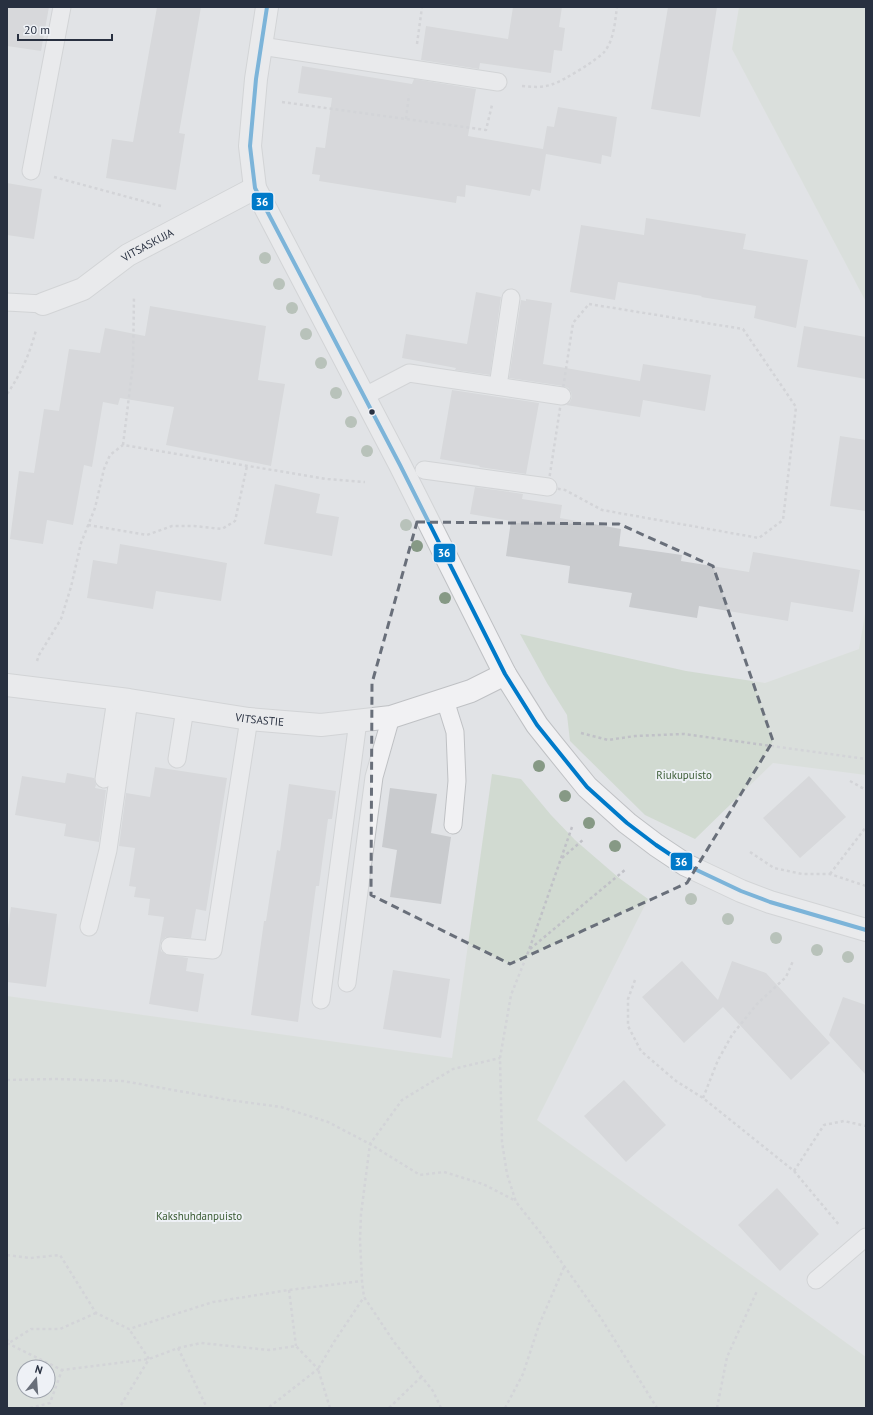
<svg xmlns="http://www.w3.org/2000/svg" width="873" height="1415" font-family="'PT Sans',sans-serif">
<rect width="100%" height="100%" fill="#e1e3e6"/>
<g fill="#d1dad1" fill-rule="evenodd">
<path d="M739,7H866V302L732,49Z"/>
<path d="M866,608V775L773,763L695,839L645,815L570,741L567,715L547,683L520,634L686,671L765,683L859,649Z"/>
<path d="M492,774L521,779L551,815L575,840L619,878L648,899L537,1120L866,1357V1408H7V996L452,1058ZM24,1367H48V1391H24Z"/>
</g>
<g fill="#c9cbce">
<path d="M7,7H49L41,51L7,46Z"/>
<path d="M157,7H201L179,133L185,134L176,190L106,178L112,139L133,142Z"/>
<path d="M513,7H562L559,27L565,28L562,51L554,50L551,73L480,63L479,69L421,60L426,26L508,39Z"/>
<path d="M668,7H717L700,117L651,109Z"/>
<path d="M302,66L412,84L414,79L476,89L468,136L543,149L547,126L554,127L558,107L617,117L611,157L602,155L601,164L546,154L540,191L532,189L530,196L466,185L465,197L457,196L456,203L319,181L320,175L312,174L316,147L325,148L332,98L298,93Z"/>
<path d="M7,183L42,189L34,239L7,235Z"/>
<path d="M646,218L746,234L743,249L808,260L796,328L754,318L756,306L701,297L702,296L618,282L615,300L570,292L581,225L644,235Z"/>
<path d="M476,292L501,297L490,375L455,370L456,368L402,358L406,334L467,344Z"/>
<path d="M526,299L552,303L543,364L640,381L643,364L711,375L705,411L643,400L640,417L566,405L570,402L572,397L571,392L568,388L563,386L509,378L521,300L526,301Z"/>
<path d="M150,306L266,326L258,380L285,384L271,466L166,445L174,407L120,398L118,405L103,402L92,467L84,465L73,525L47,520L43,544L10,539L19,471L34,473L44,409L59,411L69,349L100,353L105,328L145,336Z"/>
<path d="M804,326L866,337V379L797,367Z"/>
<path d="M452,390L539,403L526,474L479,467L480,466L440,459Z"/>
<path d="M840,436L866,440V511L830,506Z"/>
<path d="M275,484L320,494L316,513L339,517L332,556L264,544Z"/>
<path d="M475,487L523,494L522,499L562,505L560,518L621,529L619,546L682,555L681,561L749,572L753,552L860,570L853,612L791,602L788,621L699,606L697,618L629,607L632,593L568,583L570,566L506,556L511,521L470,514Z"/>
<path d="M120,544L227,563L221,601L156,591L153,609L87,598L93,560L117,564Z"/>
<path d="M155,767L227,778L206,911L196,909L191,938L166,937L162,940L160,945L161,951L165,954L188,958L186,971L204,974L198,1012L149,1004L164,917L148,915L150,899L134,897L136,887L129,886L135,848L119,846L126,793L150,797Z"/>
<path d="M67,773L94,778L96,785L95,788L106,790L99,842L64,836L66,824L15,815L22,776L65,783Z"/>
<path d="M809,776L846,817L800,858L763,818Z"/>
<path d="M289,784L336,791L332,819H328L319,886H316L298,1022L251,1015L264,921H266L277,850L280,851Z"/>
<path d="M390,788L437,794L431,833L451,837L441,904L390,897L397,850L382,847Z"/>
<path d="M11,907L57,914L46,987L7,982V936Z"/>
<path d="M682,961L718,1000L732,961L766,973L830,1043L791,1080L723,1007L684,1043L642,997Z"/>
<path d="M393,970L450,979L441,1038L383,1029Z"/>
<path d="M843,997L866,1005V1075L829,1035Z"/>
<path d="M624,1080L666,1125L626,1162L584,1116Z"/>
<path d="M777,1188L819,1234L780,1271L738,1225Z"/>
</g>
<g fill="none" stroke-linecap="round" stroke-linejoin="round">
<defs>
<g id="service">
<path d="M261,46L498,82"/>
<path d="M31,171L62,7"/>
<path d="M7,302L43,304"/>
<path d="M498,386L511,298"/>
<path d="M365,396L409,373L562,396"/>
<path d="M424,470L548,487"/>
<path d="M445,700L455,732L457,781L453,825"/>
<path d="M177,759L185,709"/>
<path d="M104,779L116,699"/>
<path d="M89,927L108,850L129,700"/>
<path d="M170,946L213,950L249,719"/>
<path d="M347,983L374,777L391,717"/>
<path d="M321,1000L358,721"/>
<path d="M816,1280L866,1237"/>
</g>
<g id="minor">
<path d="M267,7L256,79L250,146L255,188L400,465L505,674L537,725L553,745L587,787L627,823L656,845L686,865L741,891L770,902L866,930"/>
<path id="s1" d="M43,304L83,289L128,255L255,188"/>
<path id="s2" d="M7,685L129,700L249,719L321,725L391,717L471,691L505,674"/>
</g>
</defs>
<use href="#service" stroke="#bfc1c4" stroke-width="19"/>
<use href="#minor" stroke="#bfc1c4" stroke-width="24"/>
<g stroke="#c0c1c7" stroke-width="2.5" stroke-dasharray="3 3" stroke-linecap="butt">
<path d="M417,44L422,7"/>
<path d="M522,86C533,87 543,88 553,84C563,81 599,59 605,51C614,39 615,22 617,7"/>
<path d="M282,102L486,130L492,105"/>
<path d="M406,119L409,95"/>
<path d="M54,177L161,206"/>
<path d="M589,304L743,329L796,407L783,520L759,538L602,510L565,490L548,487L573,323Z"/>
<path d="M7,394C21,374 30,353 36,330"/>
<path d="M123,445L133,364L134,296"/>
<path d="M88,525L147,535L172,526H194L222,529L235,521L247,466"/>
<path d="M37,661L39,655L61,619L71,587L81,543L95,508L104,469L110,455L123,445L326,479L365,482"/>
<path d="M581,733L608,740L635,736L684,734L866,759"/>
<path d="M850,781L866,790"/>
<path d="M572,827L529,950L511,995L500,1058L502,1142L507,1174L516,1202L543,1236L601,1318L657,1408"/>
<path d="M750,852L774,868L802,874H830L866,886"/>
<path d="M562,858L584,839"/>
<path d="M830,874L866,827"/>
<path d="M530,949L626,869"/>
<path d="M635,980L628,999V1026L641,1051L676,1081L703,1098L794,1171L840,1226"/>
<path d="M7,1080L55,1079L123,1081L229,1100L281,1107L328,1122L370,1144L420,1175L444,1172L483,1184L516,1201"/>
<path d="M703,1098L718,1060L732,1035L757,1004L786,977L793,961"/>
<path d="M794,1171L824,1125L844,1121L866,1126"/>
<path d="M7,1255L30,1258L60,1255L96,1313L129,1329L213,1302L289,1290L362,1281"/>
<path d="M289,1290L296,1346"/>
<path d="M7,1339L9,1343L31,1329H60L96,1313"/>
<path d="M7,1343L62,1370L149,1359L178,1348L201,1343L269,1350L296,1346L318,1369L268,1408"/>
<path d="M178,1348L207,1408"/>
<path d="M121,1405L149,1359L129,1329"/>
<path d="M30,1408L50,1403L62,1370"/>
<path d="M330,1408L318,1369L334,1342L364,1297"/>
<path d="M389,1408L421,1377"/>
<path d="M441,1408L433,1391L394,1342L364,1297L362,1281L360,1240L361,1214L370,1144L402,1100L453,1069L500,1058"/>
<path d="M505,1408L523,1374L539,1325L564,1267"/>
<path d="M717,1408L727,1357L757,1291"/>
</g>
<use href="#service" stroke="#f1f1f3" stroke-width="17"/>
<use href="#minor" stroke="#f1f1f3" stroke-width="22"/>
<defs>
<path id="bus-1" d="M267,7L256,79L250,146L255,188L400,465L505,674L537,725L587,787L627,823L656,845L686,865L741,891L770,902L866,930"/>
</defs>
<use href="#bus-1" stroke="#eef1f6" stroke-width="7"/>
<use href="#bus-1" stroke="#007ac9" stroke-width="4"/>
</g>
<g fill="#869985">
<circle cx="265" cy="258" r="6"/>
<circle cx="279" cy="284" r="6"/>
<circle cx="292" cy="308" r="6"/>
<circle cx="306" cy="334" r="6"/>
<circle cx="321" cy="363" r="6"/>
<circle cx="336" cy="393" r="6"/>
<circle cx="351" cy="422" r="6"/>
<circle cx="367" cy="451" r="6"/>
<circle cx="406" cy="525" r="6"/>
<circle cx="417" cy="546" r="6"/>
<circle cx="445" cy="598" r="6"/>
<circle cx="539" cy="766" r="6"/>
<circle cx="565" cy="796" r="6"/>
<circle cx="589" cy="823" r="6"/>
<circle cx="615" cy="846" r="6"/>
<circle cx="691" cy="899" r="6"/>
<circle cx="728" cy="919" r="6"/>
<circle cx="776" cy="938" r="6"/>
<circle cx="817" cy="950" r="6"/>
<circle cx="848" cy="957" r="6"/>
</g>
<path d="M0 0H873V1415H0ZM417,522L619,524L713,566L773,741L687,883L510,964L371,895L372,683Z" fill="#e1e3e6" fill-opacity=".55" fill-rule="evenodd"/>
<path fill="none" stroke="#696f7a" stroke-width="3" stroke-dasharray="8 5" stroke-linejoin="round" d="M417,522L619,524L713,566L773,741L687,883L510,964L371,895L372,683Z"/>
<circle fill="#283040" stroke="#eef1f6" stroke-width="1.5" cx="372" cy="412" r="3.5"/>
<g text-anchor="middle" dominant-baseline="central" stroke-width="4" stroke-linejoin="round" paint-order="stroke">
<g font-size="11" fill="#283040" stroke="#eef1f6">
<text stroke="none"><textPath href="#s1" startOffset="121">VITSASKUJA</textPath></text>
<text stroke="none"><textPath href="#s2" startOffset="255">VITSASTIE</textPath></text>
</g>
<g font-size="11" fill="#3b5c35" stroke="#eef1f6">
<text x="684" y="775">Riukupuisto</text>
<text x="199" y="1216">Kakshuhdanpuisto</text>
</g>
</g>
<g stroke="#eef1f6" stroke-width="1.5">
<rect x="251" y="192" width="23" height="19" rx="4" fill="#007ac9"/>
<rect x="433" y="543" width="23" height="20" rx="4" fill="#007ac9"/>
<rect x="670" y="852" width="23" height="19" rx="4" fill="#007ac9"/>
</g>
<g font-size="11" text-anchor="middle" font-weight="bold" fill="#fff">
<text x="262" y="206">36</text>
<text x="444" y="557">36</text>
<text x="681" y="866">36</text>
</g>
<rect width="873" height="1415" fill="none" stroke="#283040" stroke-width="16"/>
<g transform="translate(36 1379) rotate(17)"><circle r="19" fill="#eef1f6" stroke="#9fa4ad"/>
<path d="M0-3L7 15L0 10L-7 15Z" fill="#696f7a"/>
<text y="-6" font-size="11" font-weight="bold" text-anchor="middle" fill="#283040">N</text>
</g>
<path d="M18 34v6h94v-6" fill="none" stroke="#283040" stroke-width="2"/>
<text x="24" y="34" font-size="12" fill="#283040" stroke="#eef1f6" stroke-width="3" paint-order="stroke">20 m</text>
</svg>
